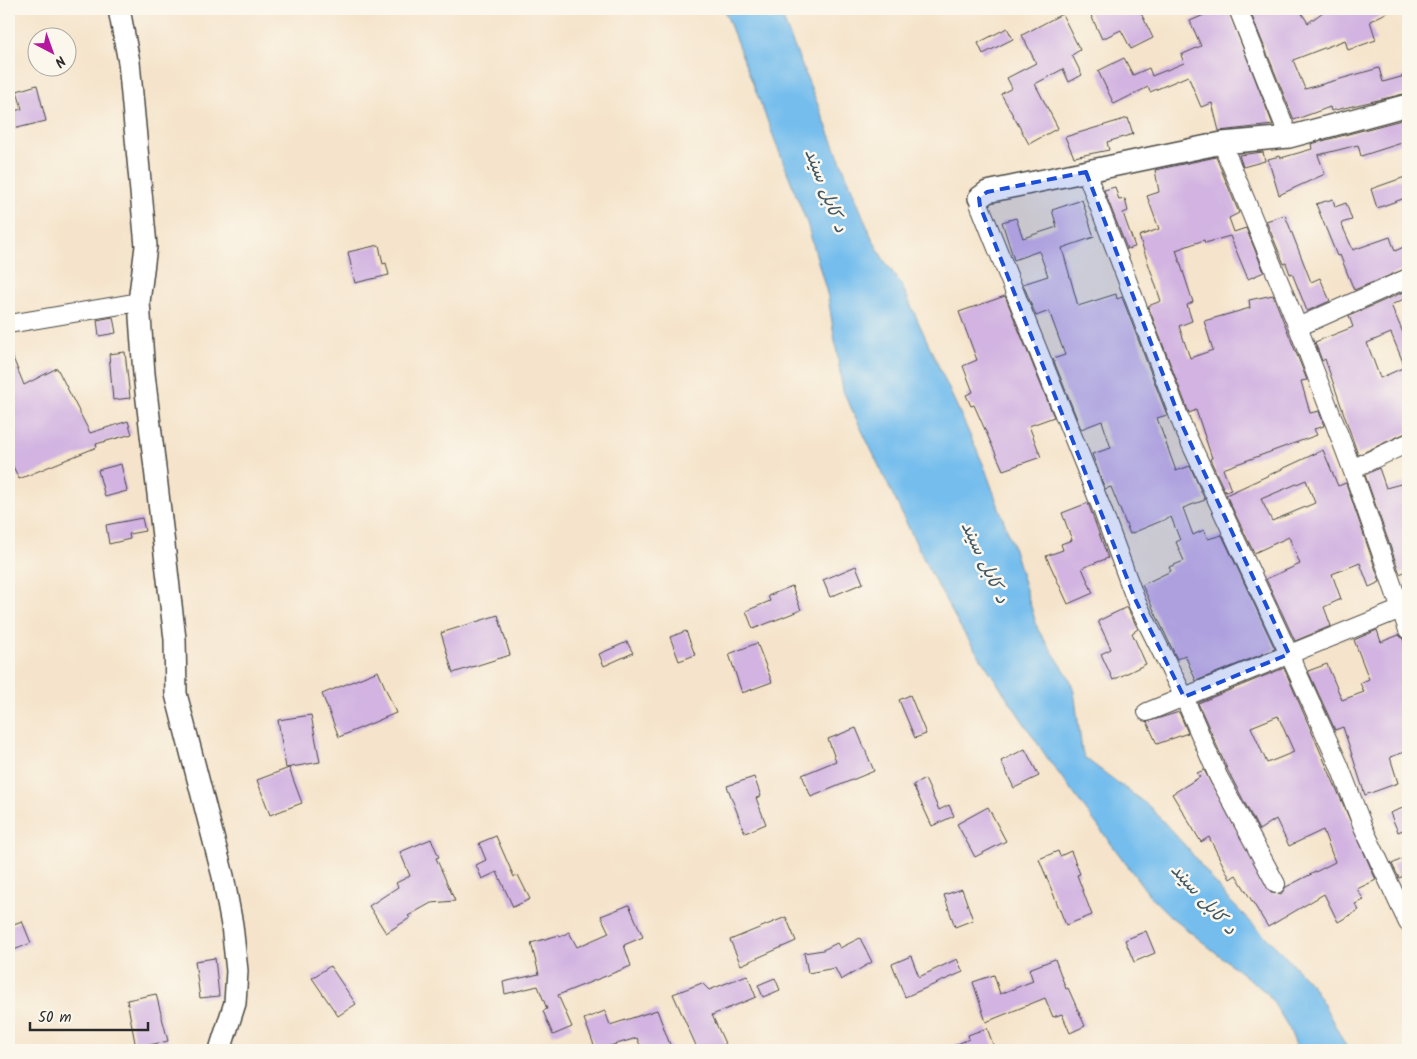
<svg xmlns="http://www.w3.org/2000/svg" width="1417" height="1059" font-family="Kalam,'Playpen Sans Arabic',sans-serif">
<rect width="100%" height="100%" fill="#fbf7ec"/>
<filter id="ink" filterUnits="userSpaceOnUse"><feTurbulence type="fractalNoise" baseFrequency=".02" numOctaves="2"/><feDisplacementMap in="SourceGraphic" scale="10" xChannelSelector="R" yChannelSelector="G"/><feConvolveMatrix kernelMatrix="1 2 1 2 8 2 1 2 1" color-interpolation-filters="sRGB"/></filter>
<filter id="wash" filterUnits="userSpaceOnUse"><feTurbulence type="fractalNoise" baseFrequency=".0096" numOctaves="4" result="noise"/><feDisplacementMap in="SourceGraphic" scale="20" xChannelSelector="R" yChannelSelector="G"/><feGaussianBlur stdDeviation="1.12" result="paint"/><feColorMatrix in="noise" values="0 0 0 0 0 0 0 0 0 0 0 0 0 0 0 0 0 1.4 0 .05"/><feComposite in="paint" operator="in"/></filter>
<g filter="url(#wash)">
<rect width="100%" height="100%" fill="#f5e4cb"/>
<path fill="#74bded" stroke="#50748c" d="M724,9H779L871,236L882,257L902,286L984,466L1013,546L1038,630L1069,677L1074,691L1082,751L1085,758L1150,807L1189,850L1226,897L1288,959L1311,984L1324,1005L1348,1050H1298L1289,1028L1268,994L1170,916L1150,896L1048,759L962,630L928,568L843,391L828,297L807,223Z"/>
<g id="blocks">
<g fill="#d2b3e1" fill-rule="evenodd">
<path d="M1088,9H1139L1153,38L1131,49L1121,30L1102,39Z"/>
<path d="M1218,9H1228L1273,125L1219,131L1212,103L1201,107L1188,76L1150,92L1148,87L1114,104L1098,71L1124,58L1133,75L1149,68L1152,76L1184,63L1181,55L1201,46L1190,21Z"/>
<path d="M1249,9H1299L1308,23L1327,9H1394L1370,21L1376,40L1348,50L1345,40L1293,60L1305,89L1379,68L1383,82L1408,75V93L1331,111L1330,107L1294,120Z"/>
<path d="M1062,14L1080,50L1072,55L1082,75L1069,82L1063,69L1035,84L1058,128L1029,144L1001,94L1012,88L1007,78L1036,63L1022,35Z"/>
<path d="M1007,28L1013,39L983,54L978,43Z"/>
<path d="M37,85L46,121L9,130V112L22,109L17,91Z"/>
<path d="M1128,118L1133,134L1107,142L1109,150L1074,157L1065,137Z"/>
<path d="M1405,119L1408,141L1361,156L1358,145L1318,155L1325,174L1279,195L1268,159L1280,156L1281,158L1312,149L1311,144Z"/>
<path d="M1263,152L1265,161L1243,167L1239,155Z"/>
<path d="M1216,157L1239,213L1229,218L1234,232L1246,228L1264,272L1248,279L1230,236L1205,243L1204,240L1176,250L1193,302L1187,305L1192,321L1179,326L1190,358L1213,350L1204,321L1250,308L1249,300L1273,295L1307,380L1301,381L1310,413L1319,411L1324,426L1314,429L1317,435L1223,469L1231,490L1225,492L1210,459L1212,458L1196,410L1189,413L1148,306L1161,301L1139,236L1159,229L1147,196L1159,192L1155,170Z"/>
<path d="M1408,176V197L1377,208L1371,189Z"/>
<path d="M1115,187L1119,200L1125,199L1128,211L1123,213L1135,247L1127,249L1104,190Z"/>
<path d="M1333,199L1335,207L1346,203L1352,220L1341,223L1353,250L1390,237L1395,251L1408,245V268L1354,290L1340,255L1337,256L1316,204Z"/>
<path d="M1082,200L1094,237L1062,248L1078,306L1116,294L1117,299L1122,297L1167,415L1157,418L1176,471L1190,466L1205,500L1183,508L1193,535L1204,530L1208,539L1222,535L1275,649L1196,681L1185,655L1177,659L1142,585L1171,571L1169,567L1184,561L1176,542L1180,540L1171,517L1130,534L1111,487L1105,489L1092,454L1111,448L1102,421L1081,429L1053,359L1065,355L1049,311L1036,316L1023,284L1048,276L1039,251L1014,260L1002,222L1016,218L1023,238L1057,227L1052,210Z"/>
<path d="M1285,215L1311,282L1320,278L1330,301L1307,311L1292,273L1290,274L1286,263L1284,264L1266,221Z"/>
<path d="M379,245L383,264L386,263L389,275L355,283L348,252Z"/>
<path d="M1408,290V297L1391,305L1408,344V432L1358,455L1325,359L1322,361L1315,342L1353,327L1349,316ZM1391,333L1405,367L1380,378L1367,343Z"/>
<path d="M1005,296L1054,417L1029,426L1041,457L1003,470L974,405L971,406L966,395L973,392L963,366L977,360L959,312Z"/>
<path d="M113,317L116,333L99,336L97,320Z"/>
<path d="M9,348L24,385L57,368L90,433L128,421L132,434L96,444L97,447L19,479L9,458Z"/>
<path d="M125,352L130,398L113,400L109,354Z"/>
<path d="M1323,450L1338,486L1346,483L1380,582L1369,587L1360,563L1332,574L1341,599L1324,607L1331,626L1295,641L1266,579L1300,564L1289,537L1254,553L1226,495ZM1306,480L1315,503L1272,521L1261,499Z"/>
<path d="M121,464L127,491L105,497L98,470Z"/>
<path d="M1379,468L1386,488L1408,482V570L1400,574L1365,475Z"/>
<path d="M1088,503L1108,558L1082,568L1093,593L1068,604L1046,556L1063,550L1061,544L1072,540L1062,513Z"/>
<path d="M142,518L145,531L129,534L130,539L109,544L106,525Z"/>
<path d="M856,566L863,583L830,597L823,580Z"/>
<path d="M792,586L801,610L753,629L746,611L770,601L768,596Z"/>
<path d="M1127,607L1138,629L1132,633L1146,664L1113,680L1101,654L1111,649L1098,621Z"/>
<path d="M498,615L510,655L453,673L441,633Z"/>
<path d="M1377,630L1381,642L1399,635L1403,639L1408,652V656L1402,658L1408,677V751L1390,757L1398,783L1365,795L1343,727L1335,730L1308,671L1327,664L1342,700L1364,692L1360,683L1369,679L1354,640Z"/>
<path d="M686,631L695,655L679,661L670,637Z"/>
<path d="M627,642L633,653L604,666L599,654Z"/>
<path d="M757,643L772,682L742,693L729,654Z"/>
<path d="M1284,668L1376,880L1357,889L1364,900L1355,904L1359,910L1338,922L1324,894L1268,927L1236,875L1230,879L1209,837L1201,842L1172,794L1200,777L1197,773L1204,770L1271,893L1281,894L1286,887L1335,862L1323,830L1289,846L1276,819L1259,830L1228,771L1198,703ZM1278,716L1294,752L1267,763L1251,727Z"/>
<path d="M378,671L396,713L339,737L322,694Z"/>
<path d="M910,695L926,734L915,738L899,700Z"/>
<path d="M1179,712L1188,733L1157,744L1147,722Z"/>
<path d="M311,715L320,762L286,768L278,720Z"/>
<path d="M856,728L874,771L811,797L802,775L836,761L828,739Z"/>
<path d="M1025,749L1039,776L1014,788L1001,761Z"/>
<path d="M289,768L302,803L270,815L257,780Z"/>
<path d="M754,777L761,796L756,798L766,824L745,833L727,786Z"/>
<path d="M925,779L939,810L949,805L954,816L932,826L913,785Z"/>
<path d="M1408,806V828L1398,832L1390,813Z"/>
<path d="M988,807L1006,841L975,857L957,824Z"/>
<path d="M496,836L514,877L518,875L530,899L513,907L497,872L482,879L476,865L486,860L479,843Z"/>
<path d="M431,839L439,857L436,858L455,901L431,903L408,916L410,918L386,933L369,906L398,887L396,883L410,876L400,852Z"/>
<path d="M1058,851L1060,856L1071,851L1080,874L1077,875L1092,915L1066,925L1039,859Z"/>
<path d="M1408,856V874L1399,878L1392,864Z"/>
<path d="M962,889L973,920L955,927L944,895Z"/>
<path d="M629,905L643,937L624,945L631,966L558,995L572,1027L553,1035L543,1011L547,1009L538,986L505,994L503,982L539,974L531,943L559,935L560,937L569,932L577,947L609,933L601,916Z"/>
<path d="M786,917L796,941L741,965L730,940Z"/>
<path d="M22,921L31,943L9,952V934L13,932L11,925Z"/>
<path d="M1146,931L1155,953L1134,962L1125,940Z"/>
<path d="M860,938L872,962L841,980L835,968L808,973L804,953L823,950L837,943L840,948Z"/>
<path d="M911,956L919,977L957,959L963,972L905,997L892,964Z"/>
<path d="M215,958L219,996L200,998L195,961Z"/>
<path d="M1055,959L1066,989L1068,988L1085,1026L1070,1033L1062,1014L1053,1017L1045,998L986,1022L973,982L994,975L1000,994L1033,981L1029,969Z"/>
<path d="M330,966L356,1004L338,1016L312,978Z"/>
<path d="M747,975L756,997L712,1015L728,1050H698L673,994L702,983L709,990Z"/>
<path d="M775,978L780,990L763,997L758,985Z"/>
<path d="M156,994L168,1041L136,1048L127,1000Z"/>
<path d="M657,1010L672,1050H642L637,1038L596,1050L584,1019L605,1011L610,1025Z"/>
<path d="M987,1028L995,1050H944L969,1039L968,1035Z"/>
</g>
</g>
</g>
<g filter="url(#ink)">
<use href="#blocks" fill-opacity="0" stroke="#494743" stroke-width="1"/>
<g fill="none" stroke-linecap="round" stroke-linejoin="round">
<defs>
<g id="minor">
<path d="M1238,9L1289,137"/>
<path d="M1222,143L1298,327L1352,469L1408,630"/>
<path d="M1086,172L1183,427L1289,654L1339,765L1363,827L1408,923"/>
<path d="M979,198L980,206L1102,509L1136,601L1184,697L1218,776L1276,884"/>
<path d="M9,324L139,302"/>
<path d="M1298,327L1408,278"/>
<path d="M1352,469L1408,443"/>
<path d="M1147,712L1401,609"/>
</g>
<g id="tertiary">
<path d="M119,9L129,62L146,246L139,302L144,374L175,639L176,694L223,876L232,925L237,971L235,1003L220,1050"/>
<path d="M979,198L987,192L1222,143L1289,137L1408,105"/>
</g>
</defs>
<use href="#minor" stroke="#494743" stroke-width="20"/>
<use href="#tertiary" stroke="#494743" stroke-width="24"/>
<use href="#minor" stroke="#fff" stroke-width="18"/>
<use href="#tertiary" stroke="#fff" stroke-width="21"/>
</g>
</g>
<path fill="#1d4ed8" fill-opacity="0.2" stroke="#1d4ed8" stroke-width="4" stroke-dasharray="10 6" stroke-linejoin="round" d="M1086,172L1183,427L1289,654L1184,697L1136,601L980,206L979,198L987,192Z"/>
<g text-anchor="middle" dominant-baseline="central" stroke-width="5" stroke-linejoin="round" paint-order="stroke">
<g font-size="18" font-style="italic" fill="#415765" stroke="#fbf7ec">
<text transform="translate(825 191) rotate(69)">د کابل سيند</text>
<text transform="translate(984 563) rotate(65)">د کابل سيند</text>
<text transform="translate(1203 900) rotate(48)">د کابل سيند</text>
</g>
</g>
<rect width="1417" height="1059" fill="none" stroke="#fbf7ec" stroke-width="30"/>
<g transform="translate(52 52) rotate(139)"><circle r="24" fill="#fbf7ec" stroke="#a8a59f"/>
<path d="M0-4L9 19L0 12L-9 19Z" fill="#b5179e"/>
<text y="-8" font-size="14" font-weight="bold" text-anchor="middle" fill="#2b2b2b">N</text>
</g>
<path d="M30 1022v8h118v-8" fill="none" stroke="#2b2b2b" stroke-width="2.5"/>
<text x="38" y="1022" font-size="15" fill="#2b2b2b" stroke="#fbf7ec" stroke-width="4" paint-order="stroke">50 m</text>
</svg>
